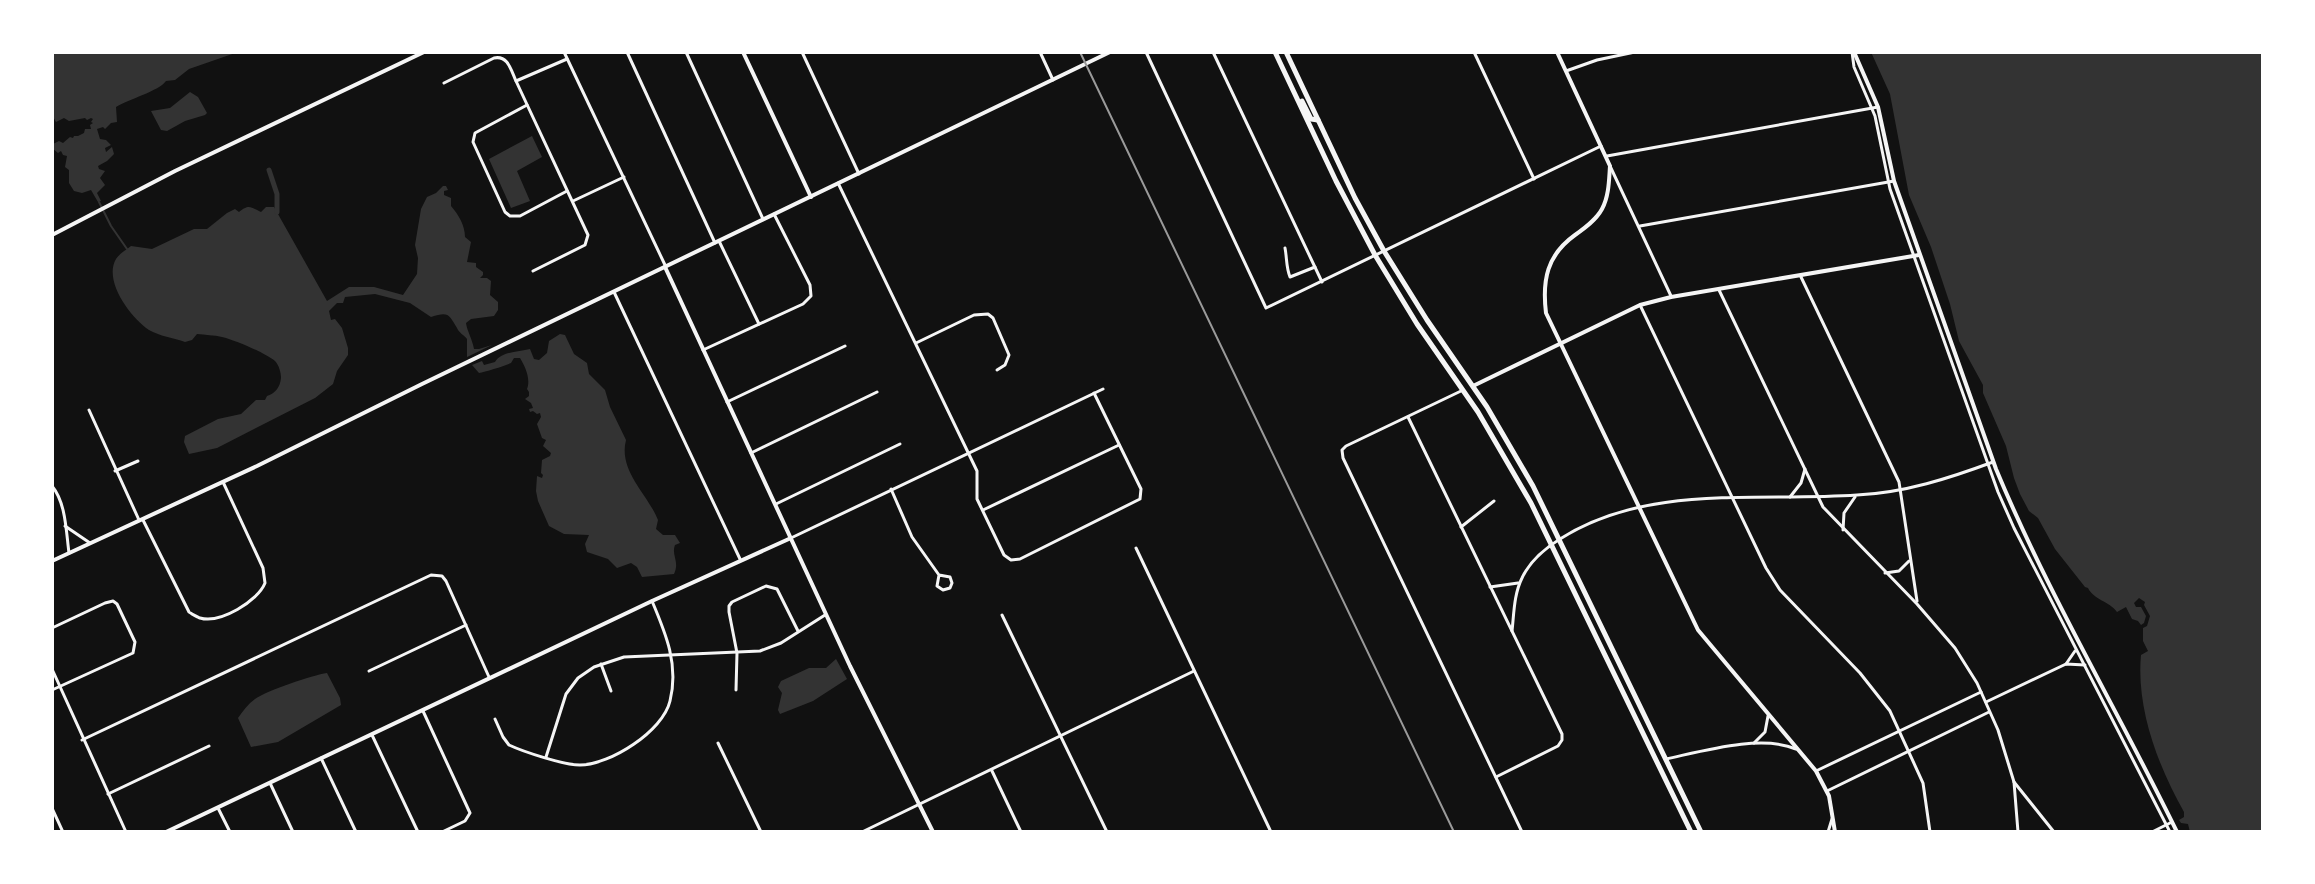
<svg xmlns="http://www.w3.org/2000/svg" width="2315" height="884" font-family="'PT Sans Narrow',sans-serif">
<rect width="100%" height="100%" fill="#111"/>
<g fill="#333">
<path d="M52,52H238L189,69L175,80L166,81C159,91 129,99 116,107L117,122L111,123L105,129L103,127L97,129L100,139L106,140L111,145L105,148L106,152L112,147L114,154L107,161L98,166L99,169L105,171L100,178L105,185L97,193L101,201L98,202L91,190L82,193L74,191L69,183V170L65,167L67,156L63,155L61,151L58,153L52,148L53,144L59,141L63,143L70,137L73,138L74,136H78L84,133L85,129H91L90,125L93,123L91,122L93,119L91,118L87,120L85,118L69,121L64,118L56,122L52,115Z"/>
<path d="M1871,52H2263V832H2190L2188,824L2181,823L2179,820L2184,817V812C2158,766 2136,708 2141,655L2148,651L2143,641V628L2147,626L2150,616L2144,605L2145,602L2139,598L2134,603L2136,607H2141L2146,616L2144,623L2141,625L2138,621L2132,619L2126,607L2117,612C2109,601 2094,600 2088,588L2085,587L2055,549L2038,518L2029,511L2020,494L2014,478L2006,446L1983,393V385L1959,341L1950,304L1931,247L1909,195L1890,94Z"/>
<path d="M190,92L198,97L207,113L205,115L185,121L167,131L161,130L151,111L170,108Z"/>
<path d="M532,136L542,157L517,171L530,201L511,208L489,159Z"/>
<path d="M443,186H446L448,190L444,191V195L451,198V206C458,214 465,225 465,237L471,242L467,262L476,263V267L483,272V275L480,278H487L491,281L490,295L498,302V310L494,316L471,319L466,323C467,331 472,338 474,349H479L492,345L467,357V339C464,335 459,333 457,328C449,315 449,311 431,317L410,303L375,294L345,297L343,303H337L329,311L331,320L335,319L342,328L348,348V355L337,371L333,384L315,398L217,448L189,454L184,442L185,436L218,419L241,414L256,400H265L267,396C276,393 280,387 281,378C281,373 279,365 275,361C265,353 235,340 222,337C214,335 205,335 197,334L192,340L185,342C174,338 159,336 149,330C131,318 103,281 116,259C119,254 126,250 131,246L152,249L194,229H207L227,213L235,209L239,212C249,204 250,207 261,212L266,207H274L327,301L349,287H374L403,295L417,274L418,258L415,245L421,209L427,197L436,193Z"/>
<path d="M560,334L565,335L574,354L587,363L589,374L605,390L610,407L626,440C618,471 648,494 658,520L656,529L663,535H675L680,543L675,545C671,556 680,561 674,574L642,577L637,567L631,563L617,568L608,559L587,552L585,544L589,535L564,534L549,526L538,501L536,491L537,476L542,478L543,475L541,473L542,460L550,456L551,453L543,446L546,440L542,438L537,424L541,417L540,413L537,414L533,411L530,412L529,409L533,408L531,403L525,399L529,396V392L527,389C531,379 525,366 520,358H514L511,363C504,366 485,372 479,373L472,365L482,361L484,365L495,362C501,351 519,352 530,349L534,359L539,360L547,353L549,341Z"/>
<path d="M836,659L847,679L813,701L780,714L778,710L782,693L778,687L781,681L809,668H826Z"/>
<path d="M327,673L340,698L341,705L278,742L251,747L238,718C243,711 248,704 255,699C266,691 313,675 327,673Z"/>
</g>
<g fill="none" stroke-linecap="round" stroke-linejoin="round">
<path stroke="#333" stroke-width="2" d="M99,202L111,226L127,249"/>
<path stroke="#333" stroke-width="5" d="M269,170L277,194V212"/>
<g stroke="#f5f5f5" stroke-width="3">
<path d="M564,52L665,265"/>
<path d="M627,52L715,243"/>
<path d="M686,52L763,219"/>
<path d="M802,52L859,174"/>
<path d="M1040,52L1053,80"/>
<path d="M1146,52L1266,308L1601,146"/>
<path d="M1213,52L1322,282"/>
<path d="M1474,52L1534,179"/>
<path d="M1852,52L1854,67L1875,116L1890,189L1998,492L2014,528L2170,832"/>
<path d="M1566,71L1597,60L1635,52"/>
<path d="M516,81L567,59"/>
<path d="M444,83L494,58C508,55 511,70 516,81L588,235L585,245L533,271"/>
<path d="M527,105L475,133L473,142L505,212L510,216H520L567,191"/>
<path d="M1607,156L1878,107"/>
<path d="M1610,166L1671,296"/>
<path d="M838,183L977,471V499L1004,555L1011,560L1020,559L1140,499L1141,489L1094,393"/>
<path d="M573,201L624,177"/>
<path d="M1640,226L1894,181"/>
<path d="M719,241L759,324"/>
<path d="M1285,248C1287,258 1286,267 1290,277L1315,267"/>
<path d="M1801,277L1899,482L1917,601"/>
<path d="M1719,290L1823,507L1917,604L1955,648L1977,683L1998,730L2014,782L2018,832"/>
<path d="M614,292L740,559"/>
<path d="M1640,305L1766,568L1780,590L1860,673L1890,711L1923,783L1930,832"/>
<path d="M916,343L974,315L988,314L993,318L1009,355L1005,365L997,370"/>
<path d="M703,350L803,304L811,296L810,285L774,214"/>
<path d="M1461,391L1346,446L1342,450L1343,458L1522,832"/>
<path d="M727,402L845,346"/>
<path d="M89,410L139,520"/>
<path d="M1408,417L1562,734V740L1558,746L1496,777"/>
<path d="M751,453L877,392"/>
<path d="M115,471L138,461"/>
<path d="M52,486C66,503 66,531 69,553"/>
<path d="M891,489L912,537L939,575L937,586L943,590L950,588L952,583L950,577L939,575"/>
<path d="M1790,497L1801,483L1805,469"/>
<path d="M776,504L900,444"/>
<path d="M983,510L1119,445"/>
<path d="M143,520L189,612C190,613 199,618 200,618C220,624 258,601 265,583L263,568L223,482"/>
<path d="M65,526L90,543"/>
<path d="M1461,527L1494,501"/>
<path d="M1843,530L1844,513L1855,497"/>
<path d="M791,538L1103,389"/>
<path d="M1136,548L1271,832"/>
<path d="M1885,573L1899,571L1909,561"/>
<path d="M1490,587L1518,583"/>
<path d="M1002,615L1107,832"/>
<path d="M52,628L105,603L113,601L117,604L135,642L133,653L52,690"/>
<path d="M1512,631C1514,613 1514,594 1522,578C1530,561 1544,549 1560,539C1648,483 1758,502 1857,495C1904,493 1950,478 1993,462"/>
<path d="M601,664L611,691"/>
<path d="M2066,664L2075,651"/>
<path d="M52,669L126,832"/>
<path d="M369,671L466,625"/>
<path d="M736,690L737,653L729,612V606L732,602L766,586L777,589L798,631"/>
<path d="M1986,702L2066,664L2085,665"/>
<path d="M423,711L470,813L465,821L442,832"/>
<path d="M495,719L503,737L509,745C524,752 564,765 580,765C610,765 663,731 670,701C679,665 666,634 652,601"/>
<path d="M372,735L418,832"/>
<path d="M82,740L431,575L442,576L446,581L489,677"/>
<path d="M718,743L761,832"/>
<path d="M1754,743L1765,732L1768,716"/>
<path d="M546,757L566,694L578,678L594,667L624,657L760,651L781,643L825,615"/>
<path d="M321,758L356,832"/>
<path d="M1666,759C1703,751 1761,734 1796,749"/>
<path d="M992,771L1021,832"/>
<path d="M1816,771L1981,692"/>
<path d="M2014,782L2054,832"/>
<path d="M270,783L293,832"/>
<path d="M1827,791L1989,712"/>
<path d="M108,794L209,746"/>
<path d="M52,808L63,832"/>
<path d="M218,808L230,832"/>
<path d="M862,832L1194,671"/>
<path d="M1828,832L1832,819"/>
<path d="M2152,832L2172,822"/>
</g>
<g stroke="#f5f5f5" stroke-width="4">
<path d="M743,52L811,197"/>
<path d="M1557,52L1610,166C1609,180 1609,196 1602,209C1596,220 1585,228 1575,235C1547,255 1542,280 1546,313L1698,630L1816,771L1829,796L1835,832"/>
<path d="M1854,52L1878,107L1894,181L1996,469C2048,594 2118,711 2177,832"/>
<path d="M52,235L175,171L424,52"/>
<path d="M665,267L850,666L933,832"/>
<path d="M1473,386L1640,305L1671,297L1919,255"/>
<path d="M52,561L257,466L422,384L1110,52"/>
<path d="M166,832L652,601L791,538"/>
</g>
<g stroke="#f5f5f5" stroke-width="5">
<path d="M1275,52L1336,181L1375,255L1417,324L1478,412L1531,503L1691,832"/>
<path d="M1286,52L1355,198L1384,251L1427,320L1487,407L1533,486L1701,832"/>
<path d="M1302,101L1311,119L1318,120"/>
</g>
<path stroke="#9a9a9a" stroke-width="2" d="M1080,52L1454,832"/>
</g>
<rect width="2315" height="884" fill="none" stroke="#ffffff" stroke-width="108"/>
</svg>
